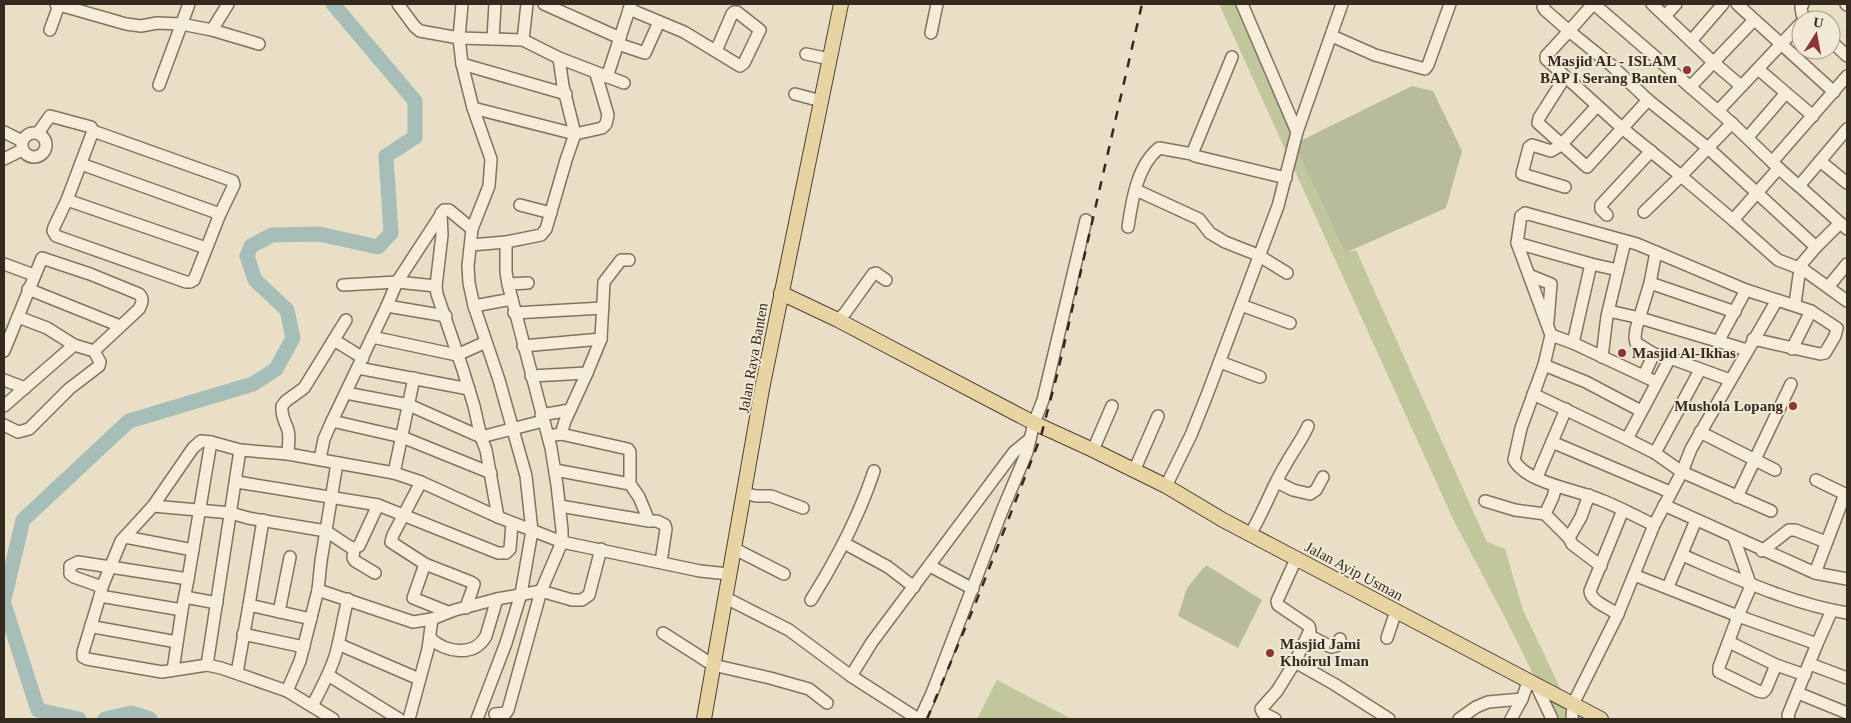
<svg xmlns="http://www.w3.org/2000/svg" width="1851" height="723" font-family="Georgia,serif">
<rect width="100%" height="100%" fill="#e9dfc7"/>
<g fill="#c1c69c">
<path d="M1219,4H1244L1294,115L1289,133L1294,144L1345,253L1356,250L1487,542L1505,549L1523,610L1575,719H1555L1511,629L1454,521Z"/>
<path d="M997,680L1072,719H977Z"/>
</g>
<g fill="#b8bc9a">
<path d="M1412,86L1433,91L1462,151L1446,208L1345,253L1294,144Z"/>
<path d="M1206,565L1262,600L1238,648L1178,616L1187,588Z"/>
</g>
<g fill="none" stroke-linecap="round" stroke-linejoin="round">
<g stroke="#a7bdb7" stroke-width="15">
<path d="M4,599L23,520L129,421L253,384L276,369L293,338L287,310L255,280L247,256L251,246L272,235L319,234L378,247L391,233L386,156L415,137V101L333,4"/>
<path d="M4,604L38,710L79,719"/>
<path d="M105,719L131,713L150,719"/>
</g>
<defs>
<g id="minor">
<path d="M56,4L126,24L141,26L157,23L181,24L212,30L259,44"/>
<path d="M398,4L415,27L420,31L459,38L523,40L559,58L624,83"/>
<path d="M462,4L459,38L462,64L473,108L491,159L489,186L472,229"/>
<path d="M544,4L620,38"/>
<path d="M1242,4L1297,132"/>
<path d="M1544,4L1543,7L1545,10L1569,31L1546,56V59L1622,128L1681,176L1644,212"/>
<path d="M1593,4L1569,31L1611,65L1648,100L1708,148L1816,247"/>
<path d="M1594,4L1718,111"/>
<path d="M1652,4L1713,62L1741,86"/>
<path d="M1737,4L1834,92"/>
<path d="M1803,4L1801,7L1802,14L1808,20"/>
<path d="M1846,4L1847,5"/>
<path d="M629,9L684,32L740,66L744,63L760,30L737,12H734L732,14L716,51"/>
<path d="M1665,16L1676,4"/>
<path d="M1801,23L1718,111C1746,135 1771,163 1799,186L1847,129"/>
<path d="M50,30L59,5"/>
<path d="M212,30L228,4"/>
<path d="M931,33L937,4"/>
<path d="M1332,36L1375,55L1425,69L1428,65L1450,4"/>
<path d="M493,39L495,4"/>
<path d="M523,40L527,4"/>
<path d="M1691,41L1723,4"/>
<path d="M1831,41L1847,56"/>
<path d="M618,44L645,53L659,22"/>
<path d="M806,54L830,59"/>
<path d="M1232,57L1192,154L1195,156L1286,178"/>
<path d="M559,58L563,86L575,134L602,128L606,124L608,115L596,74"/>
<path d="M462,64L566,94"/>
<path d="M1758,69L1813,116"/>
<path d="M607,77L631,4"/>
<path d="M1565,77L1539,118L1538,123L1587,167L1648,100"/>
<path d="M159,85L189,4"/>
<path d="M1690,87L1754,20"/>
<path d="M795,94L821,101"/>
<path d="M1732,123L1681,176L1733,220L1778,169"/>
<path d="M4,132L22,141"/>
<circle cx="34" cy="145" r="12"/>
<path d="M38,133L50,116L91,127L93,131L67,200L54,227L53,231L56,236L186,282H190L194,280L220,214L234,185L233,181L93,131"/>
<path d="M1748,137L1785,94"/>
<path d="M4,159L22,150"/>
<path d="M1820,161L1847,183"/>
<path d="M1772,162L1847,76"/>
<path d="M81,164L220,214"/>
<path d="M1799,186L1847,229"/>
<path d="M1565,187L1522,174L1529,147L1532,145L1551,151L1561,145L1597,106"/>
<path d="M1136,190L1199,219L1210,233L1225,242L1258,255L1287,273"/>
<path d="M67,200L206,248"/>
<path d="M520,205L551,213"/>
<path d="M441,213L442,235L436,286L437,294L463,370L474,406L481,437L486,450L498,517"/>
<path d="M1607,215L1601,209V205L1651,151"/>
<path d="M1733,220L1778,260L1804,270L1847,301"/>
<path d="M1128,227C1132,200 1137,166 1159,148L1192,154"/>
<path d="M1517,243L1591,264L1618,270"/>
<path d="M471,245L506,242L541,235L546,229L566,160L575,134L473,108"/>
<path d="M1656,252L1650,283L1636,329L1635,337L1636,343L1654,354L1670,358L1730,380"/>
<path d="M4,264L34,275"/>
<path d="M1799,267L1816,247L1840,223"/>
<path d="M1529,275L1551,284L1548,321"/>
<path d="M1650,283L1735,312"/>
<path d="M508,284L528,283"/>
<path d="M343,285L397,282L436,286"/>
<path d="M1829,286L1847,264"/>
<path d="M28,289L120,326"/>
<path d="M1795,304L1799,275L1804,270"/>
<path d="M1241,305L1290,323"/>
<path d="M387,306L397,282L444,210H449L472,229L468,266L469,283L474,306L499,380L526,476L532,531L521,594L506,643L477,719"/>
<path d="M474,306L512,299"/>
<path d="M1609,311L1640,318L1747,350"/>
<path d="M514,313L603,308"/>
<path d="M838,320L845,313L873,274L876,273L886,280"/>
<path d="M1551,335L1573,343L1656,382"/>
<path d="M372,337L457,355L486,342"/>
<path d="M334,340L363,358"/>
<path d="M1719,340L1746,290"/>
<path d="M1573,343L1591,264"/>
<path d="M523,346L601,339"/>
<path d="M1792,349L1811,311"/>
<path d="M4,351L42,258L90,274L139,294C144,299 142,303 139,309L94,351"/>
<path d="M1602,357L1607,316L1625,241"/>
<path d="M1670,358L1627,439L1655,453L1682,472L1771,511"/>
<path d="M1220,362L1260,377"/>
<path d="M1544,365L1586,382L1641,411"/>
<path d="M358,368L469,389"/>
<path d="M1644,375L1654,354"/>
<path d="M531,376L587,373L601,339L604,282L621,260H629"/>
<path d="M4,380L25,388"/>
<path d="M346,393L409,405L481,437L543,421"/>
<path d="M1533,394L1627,439"/>
<path d="M4,406L74,345"/>
<path d="M541,415L570,410"/>
<path d="M332,421L387,306L446,316"/>
<path d="M4,425L18,432L29,429L69,389L99,366L100,362L94,351L74,345L47,328L18,317"/>
<path d="M1700,432L1775,470"/>
<path d="M561,434L565,421L587,373"/>
<path d="M548,436L561,434L628,449L630,452V484L639,497L649,521L560,506"/>
<path d="M1552,442L1670,492"/>
<path d="M1093,450L1112,406"/>
<path d="M1655,453L1700,370"/>
<path d="M288,454C288,447 290,437 288,430C285,421 281,417 282,406L286,401L304,388L346,320"/>
<path d="M320,459L324,439L332,421L402,437L491,473"/>
<path d="M555,470L630,484"/>
<path d="M1134,471L1158,416"/>
<path d="M394,473L414,378"/>
<path d="M1537,477L1566,409"/>
<path d="M1816,480L1847,495"/>
<path d="M237,482L378,505L498,553H506L510,549L512,523"/>
<path d="M421,482L393,535L391,542L425,564L471,582L474,584C472,592 468,600 466,608"/>
<path d="M1277,482L1293,490L1310,494L1316,490L1323,477"/>
<path d="M1166,486L1191,435L1207,395L1278,206L1297,132L1342,4"/>
<path d="M744,493L756,496H771L803,508"/>
<path d="M1737,497L1791,384"/>
<path d="M1485,501L1515,510L1545,514L1569,538L1572,544L1601,566"/>
<path d="M1664,505L1815,573L1847,579"/>
<path d="M153,506L231,513L248,518L326,531L350,547L354,548"/>
<path d="M1545,514L1553,497L1556,486"/>
<path d="M263,520L249,605L311,619"/>
<path d="M649,521H657L665,525L666,529L661,562"/>
<path d="M1654,525C1637,517 1619,507 1601,500C1578,490 1526,483 1514,460L1521,428L1544,365L1551,335L1517,243L1521,216L1525,213L1637,244L1746,290L1811,311L1837,328L1835,336L1825,353L1820,354L1753,339"/>
<path d="M1250,534C1264,512 1272,486 1286,464C1293,451 1302,440 1308,426"/>
<path d="M125,537L193,550"/>
<path d="M1569,538L1581,517L1589,495"/>
<path d="M1734,538L1751,586L1738,616L1719,667V672L1758,691L1763,692L1766,689L1776,665"/>
<path d="M844,543L888,567L914,587"/>
<path d="M733,548L784,574"/>
<path d="M1762,551L1789,530H1795L1826,542"/>
<path d="M1682,555C1736,578 1789,603 1847,613"/>
<path d="M425,564L413,598L448,612"/>
<path d="M930,566L973,589"/>
<path d="M375,573L355,561L353,558L354,548L359,546L378,505"/>
<path d="M1815,573L1845,494"/>
<path d="M1634,575L1738,616L1817,644L1832,610"/>
<path d="M188,579L211,442"/>
<path d="M1668,587L1696,520"/>
<path d="M318,590L413,622L432,619L455,610L497,599L541,591L572,600H582L589,595L601,549"/>
<path d="M100,596L182,610L188,579L78,562L70,566V574L74,577L102,587"/>
<path d="M185,597L217,603"/>
<path d="M726,598L789,630L851,676L918,719"/>
<path d="M811,600C836,560 859,517 874,471"/>
<path d="M279,612L290,557"/>
<path d="M1618,614C1609,608 1591,602 1590,591L1623,510"/>
<path d="M91,625L94,627L177,642"/>
<path d="M663,633L713,665L770,678L809,689L827,703"/>
<path d="M243,634L304,647"/>
<path d="M1308,635L1331,647L1336,646L1340,639"/>
<path d="M430,638C445,652 474,658 486,636L497,599"/>
<path d="M1387,638L1396,611"/>
<path d="M1729,642L1776,665L1805,675"/>
<path d="M338,644L419,679"/>
<path d="M1295,662L1334,684L1389,719"/>
<path d="M1810,664L1847,678"/>
<path d="M207,665L240,450"/>
<path d="M173,670L182,610"/>
<path d="M237,673L249,605"/>
<path d="M328,675L399,719"/>
<path d="M851,676L872,642L1014,452L1030,439"/>
<path d="M1537,687L1552,719"/>
<path d="M287,691L300,661L318,590L321,561L337,463"/>
<path d="M1798,693L1847,713"/>
<path d="M312,706C321,689 331,671 336,653C341,635 343,617 348,599"/>
<path d="M495,714L506,713L508,710L541,591L562,542V530L557,485L551,448L508,284L506,272V242"/>
<path d="M333,719L287,691L221,668L207,665L162,672L87,659L83,657V652L100,596L102,587L121,541L153,506L193,448L201,441L211,442L240,450L288,454L394,473L421,482L498,517L562,542L700,571L729,574"/>
<path d="M409,719L428,649L432,619"/>
<path d="M920,719L932,693L1002,511L1027,452L1034,423L1043,400L1086,220"/>
<path d="M1275,719L1263,713L1261,709L1277,691L1295,662L1310,630L1309,626L1278,605L1277,601L1296,559"/>
<path d="M1459,719L1476,707L1488,702L1522,699L1528,682"/>
<path d="M1511,719L1522,699"/>
<path d="M1572,719L1573,704L1618,614L1654,525L1682,472L1691,449L1777,300"/>
<path d="M1789,719L1788,715L1817,644"/>
</g>
<g id="major">
<path d="M781,293L838,320L1034,423L1093,450L1166,486L1223,520L1601,719"/>
<path d="M704,719L762,389L841,4"/>
</g>
</defs>
<use href="#minor" stroke="#83725e" stroke-width="14"/>
<use href="#major" stroke="#514032" stroke-width="16"/>
<use href="#minor" stroke="#f5edd9" stroke-width="11"/>
<use href="#major" stroke="#e8d3a3" stroke-width="14"/>
<path stroke="#352a20" stroke-width="2.5" stroke-dasharray="9 9" stroke-linecap="butt" d="M927,719L976,602L1041,436L1058,371L1142,4"/>
</g>
<g fill="#8b3535" stroke="#f1e9d5" stroke-width="2">
<circle cx="1687" cy="70" r="5"/>
<circle cx="1622" cy="353" r="5"/>
<circle cx="1793" cy="406" r="5"/>
<circle cx="1270" cy="653" r="5"/>
</g>
<g text-anchor="middle" dominant-baseline="central" stroke-width="4" stroke-linejoin="round" paint-order="stroke">
<g font-size="15" font-weight="bold" fill="#352a20" stroke="#f1e9d5" text-anchor="end">
<text x="1677" y="61">Masjid AL - ISLAM<tspan x="1677" dy="17">BAP I Serang Banten</tspan></text>
<text x="1632" y="353" text-anchor="start">Masjid Al-Ikhas</text>
<text x="1783" y="406">Mushola Lopang</text>
<text x="1280" y="644" text-anchor="start">Masjid Jami<tspan x="1280" dy="17">Khoirul Iman</tspan></text>
</g>
<g font-size="15" fill="#352a20" stroke="#f1e9d5">
<text transform="translate(753 358) rotate(-80)">Jalan Raya Banten</text>
<text transform="translate(1354 571) rotate(28)">Jalan Ayip Usman</text>
</g>
</g>
<rect width="1851" height="723" fill="none" stroke="#352a20" stroke-width="10"/>
<g transform="translate(1816 35) rotate(11)"><circle r="24" fill="#f1e9d5" stroke="#a69d8d"/>
<path d="M0-4L9 19L0 12L-9 19Z" fill="#8b3535"/>
<text y="-8" font-size="14" font-weight="bold" text-anchor="middle" fill="#352a20">U</text>
</g>
</svg>
